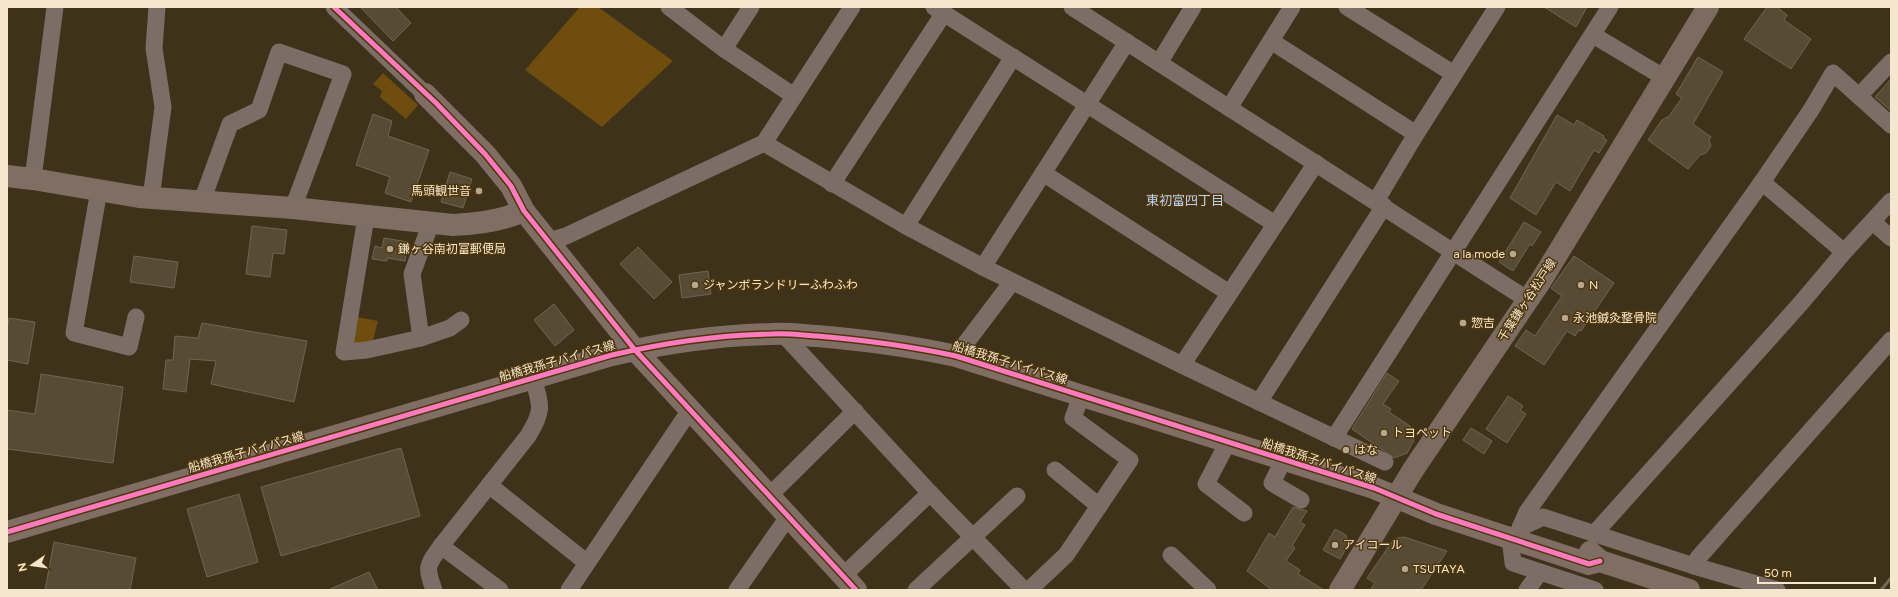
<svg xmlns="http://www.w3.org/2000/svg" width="1898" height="597" font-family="Figtree,'Noto Sans JP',sans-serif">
<rect width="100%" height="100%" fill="#3f321a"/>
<g fill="#6e4d0f">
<path d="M580,7H598L673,61L602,127L525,70Z"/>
<path d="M383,73L418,105L406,119L380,97L382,91L373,84Z"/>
<path d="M357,317L378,321L372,344L352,345Z"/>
</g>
<g fill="#584b36" stroke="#706552">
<path d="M360,7H396L411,23L393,41Z"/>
<path d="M1544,7H1587L1576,27Z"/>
<path d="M1767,7H1777L1787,15L1784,20L1811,39L1791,69L1744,39Z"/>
<path d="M1698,57L1723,72L1693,124L1711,137L1709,140L1711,146L1706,153L1700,155L1688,169L1648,140L1662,120L1669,116L1682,98L1676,94Z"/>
<path d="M1891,79V111L1875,97Z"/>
<path d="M373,114L392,121L388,136L429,150L411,202L385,193L390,177L356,165Z"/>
<path d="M1557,115L1574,125L1577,120L1604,136L1603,138L1607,140L1599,153L1594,150L1570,191L1556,182L1536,215L1510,198Z"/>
<path d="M450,172L472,179L463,208L441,202Z"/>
<path d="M1524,222L1541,232L1532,246L1530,244L1513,271L1499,262Z"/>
<path d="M252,226L287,230L284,254L273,253L270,277L246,274Z"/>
<path d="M384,238L408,242L405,261L387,258V261L372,259L375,246L382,248Z"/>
<path d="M638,247L672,282L654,299L620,264Z"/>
<path d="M134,256L178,262L174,288L130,282Z"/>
<path d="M1574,256L1614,283L1581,331L1579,330L1575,336L1567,331L1544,365L1515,346L1526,330L1535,336L1562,296L1551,288Z"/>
<path d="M708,271L711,294L682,298L679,275Z"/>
<path d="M554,304L574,330L555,346L534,320Z"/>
<path d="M9,318L35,322L28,364L7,360V328Z"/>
<path d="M202,323L307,341L294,402L211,384L216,361L190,359L186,392L163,389L166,360H173L175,336L198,338Z"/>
<path d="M1387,373L1399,381L1383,404L1391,409L1389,412L1410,426L1413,432L1414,440L1407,453L1394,458L1352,429Z"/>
<path d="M41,374L123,387L113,463L7,449V410L35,414Z"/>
<path d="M1508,396L1523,406L1520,410L1526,414L1507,443L1486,429Z"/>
<path d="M1471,428L1492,441L1484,454L1463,440Z"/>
<path d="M401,448L420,516L281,556L261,487Z"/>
<path d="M239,494L258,562L207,577L187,509Z"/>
<path d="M1293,507L1307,511L1300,522L1305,525L1292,546L1295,548L1286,561L1300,570L1298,574L1324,590H1272L1247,571L1269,533L1275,537Z"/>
<path d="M1335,529L1346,535L1348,545L1340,559L1323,550Z"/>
<path d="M1404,537L1447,551L1421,590H1370L1375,583L1367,578L1391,543L1397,538Z"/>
<path d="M54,542L136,558L130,590H45Z"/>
<path d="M369,572L378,590H328Z"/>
</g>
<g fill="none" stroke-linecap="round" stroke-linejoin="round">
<g stroke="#7c6d66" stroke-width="17">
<path d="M334,7L425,94"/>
<path d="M669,7L724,49L794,96"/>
<path d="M934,7L1275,224"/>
<path d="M1072,7L1528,300"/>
<path d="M1347,7L1454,74"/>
<path d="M1593,35L1665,78"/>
<path d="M1271,41L1416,134"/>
<path d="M724,49L751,7"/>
<path d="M1159,63L1193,7"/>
<path d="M1859,96L1891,62"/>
<path d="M1229,108L1292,7"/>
<path d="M764,143L852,7"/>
<path d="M1043,173L1229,293"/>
<path d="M33,179L55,7"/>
<path d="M1762,182L1844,252"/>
<path d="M832,184L944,13"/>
<path d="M99,190L74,333L129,347L136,317"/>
<path d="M151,198L163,107L154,48L157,7"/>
<path d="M202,201L230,124L259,110L279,52L343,74L293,208"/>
<path d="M1376,201L1416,134L1497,7"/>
<path d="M366,217L344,352L367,350L421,338L412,274L431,223"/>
<path d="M1873,222L1891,238"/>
<path d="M906,226L1013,57"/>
<path d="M549,241L566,236L764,143L906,226L983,267L1182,365L1385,462"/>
<path d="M983,267L1127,42"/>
<path d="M783,334L930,493L1024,590"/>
<path d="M421,338L450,328L461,320"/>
<path d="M956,356L1012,282"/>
<path d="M1182,365L1316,163"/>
<path d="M1259,402L1384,206"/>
<path d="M1334,438L1610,7"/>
<path d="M1228,442L1206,484L1244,513"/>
<path d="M1283,461L1272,483L1301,500"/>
<path d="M1055,470L1099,506"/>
<path d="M489,485L586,562"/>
<path d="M769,496L855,411"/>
<path d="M1520,528L1527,512L1762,182L1811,110L1833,73L1891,125"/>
<path d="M1520,528L1543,517L1694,566L1777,590"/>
<path d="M1594,534L1801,303L1844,252L1891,201"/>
<path d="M1510,537L1513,563L1595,590"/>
<path d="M441,546L500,590"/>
<path d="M1171,555L1208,590"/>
<path d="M1694,566L1698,558L1891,340"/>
<path d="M843,576L930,493"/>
<path d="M434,590C425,566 427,566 441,546L528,436C544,410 541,406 533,378"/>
<path d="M569,590L690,410"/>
<path d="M737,590L788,517"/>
<path d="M916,590L1017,496"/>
<path d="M1029,590L1066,555L1130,460L1073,418L1081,396"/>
<path d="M1527,590L1540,572"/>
</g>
<g stroke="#806e65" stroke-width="22">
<path d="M425,94L485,154L511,186L524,211L635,350L856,590"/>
<path d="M7,176L33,179L139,197L293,208L453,225C478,224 501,221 524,211"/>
<path d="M7,532L612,355C663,343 718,335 771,334C786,333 802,335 817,336C864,340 910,346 956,356L1374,488L1436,514L1589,564L1600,561"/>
<path d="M1590,552L1600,561L1689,590"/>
</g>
<path stroke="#7b6b60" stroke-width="22" d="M1340,590L1413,470L1542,279L1708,7"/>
<path stroke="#75685a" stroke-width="3" d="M1881,590L1891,578"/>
<defs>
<g id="cycleway">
<path d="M334,7L436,103L485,154L511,186L524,211L635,350L856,590"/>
<path d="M7,532L612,355C663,343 718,335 771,334C786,333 802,335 817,336C864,340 910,346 956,356L1374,488L1436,514L1589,564L1600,561"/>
</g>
</defs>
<use href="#cycleway" stroke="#4e360b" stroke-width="8"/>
<use href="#cycleway" stroke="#fd7abc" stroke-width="5"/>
</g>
<g fill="#b5a790" stroke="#4e360b" stroke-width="1.5">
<circle cx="479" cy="191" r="4"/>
<circle cx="390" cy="249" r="4"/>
<circle cx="1513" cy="254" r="4"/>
<circle cx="695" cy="285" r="4"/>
<circle cx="1581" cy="285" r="4"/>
<circle cx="1565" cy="318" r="4"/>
<circle cx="1463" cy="323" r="4"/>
<circle cx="1384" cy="433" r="4"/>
<circle cx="1346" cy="450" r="4"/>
<circle cx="1335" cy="545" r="4"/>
<circle cx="1405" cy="569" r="4"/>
</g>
<g text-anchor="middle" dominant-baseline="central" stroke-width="3" stroke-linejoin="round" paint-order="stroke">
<g font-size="12" fill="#f5e6d0" stroke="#4e360b" text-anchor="start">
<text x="471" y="191" text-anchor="end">馬頭観世音</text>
<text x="398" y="249">鎌ヶ谷南初富郵便局</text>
<text x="1505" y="254" text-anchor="end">a la mode</text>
<text x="703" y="285">ジャンボランドリーふわふわ</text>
<text x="1589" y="285">N</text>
<text x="1573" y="318">永池鍼灸整骨院</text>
<text x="1471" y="323">惣吉</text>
<text x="1392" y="433">トヨペット</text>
<text x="1354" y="450">はな</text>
<text x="1343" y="545">アイコール</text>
<text x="1413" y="569">TSUTAYA</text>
</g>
<g font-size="12" fill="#f5e6d0" stroke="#4e360b">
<text transform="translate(1527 300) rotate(-57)">千葉鎌ヶ谷松戸線</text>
<text transform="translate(557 361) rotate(-16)">船橋我孫子バイパス線</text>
<text transform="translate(1010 363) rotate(17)">船橋我孫子バイパス線</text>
<text transform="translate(246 452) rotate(-16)">船橋我孫子バイパス線</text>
<text transform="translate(1319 461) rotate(18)">船橋我孫子バイパス線</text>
</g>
<g font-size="13" fill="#b6d0f6" stroke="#4e360b">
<text x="1185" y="200">東初富四丁目</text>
</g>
</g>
<rect width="1898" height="597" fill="none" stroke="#f5e6d0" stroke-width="16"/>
<g transform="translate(32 565) rotate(257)" stroke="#4e360b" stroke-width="3" paint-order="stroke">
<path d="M0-3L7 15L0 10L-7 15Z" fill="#f5e6d0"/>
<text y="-6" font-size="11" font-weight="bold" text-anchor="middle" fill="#f5e6d0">N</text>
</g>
<path d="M1758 577v6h117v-6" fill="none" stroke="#f5e6d0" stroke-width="2"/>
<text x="1764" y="577" font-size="12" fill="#f5e6d0" stroke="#4e360b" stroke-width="3" paint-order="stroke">50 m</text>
</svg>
